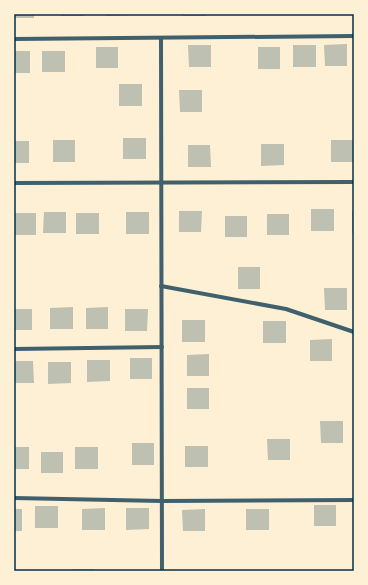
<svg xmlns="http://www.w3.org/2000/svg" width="368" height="585" font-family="Lato,sans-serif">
<rect width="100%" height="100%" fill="#fdf0d5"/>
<g fill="#bec0b2">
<rect x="14" y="14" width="20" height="4"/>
<rect x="61" y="14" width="23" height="2"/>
<path d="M106,14H129V15L106,16Z"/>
<rect x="183" y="14" width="23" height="2"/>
<path d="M347,44V66H325L324,45Z"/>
<path d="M188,45H211V67H189Z"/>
<rect x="293" y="45" width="23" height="22"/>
<rect x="96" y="47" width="22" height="21"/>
<rect x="258" y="47" width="22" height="22"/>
<rect x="14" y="51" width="16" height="22"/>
<rect x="42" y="51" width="23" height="21"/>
<rect x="119" y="84" width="23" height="22"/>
<path d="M179,90H202V112H180Z"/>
<rect x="123" y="138" width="23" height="21"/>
<rect x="53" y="140" width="22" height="22"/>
<rect x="331" y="140" width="23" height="22"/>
<rect x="14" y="141" width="15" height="22"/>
<path d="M261,144H284V165L261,166Z"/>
<path d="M188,145H210L211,167H188Z"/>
<rect x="311" y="209" width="23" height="22"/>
<path d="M179,211H202L201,232H179Z"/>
<rect x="352" y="211" width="2" height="22"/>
<path d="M44,212H66V233H43Z"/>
<rect x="126" y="212" width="23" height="22"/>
<rect x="14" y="213" width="22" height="22"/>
<rect x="76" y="213" width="23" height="21"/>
<rect x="267" y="214" width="22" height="21"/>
<rect x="225" y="216" width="22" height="21"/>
<rect x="238" y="267" width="22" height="22"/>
<path d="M324,288H347V310H325Z"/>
<path d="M73,307V329H50V308Z"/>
<path d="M108,307V329H86V308Z"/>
<rect x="14" y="309" width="18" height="21"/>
<path d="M125,309H148L147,331H125Z"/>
<rect x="182" y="320" width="23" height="22"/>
<rect x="263" y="321" width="23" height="22"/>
<path d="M332,339V361H310V340Z"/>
<path d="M209,354V376H187V355Z"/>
<rect x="130" y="358" width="22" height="21"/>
<path d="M87,360H110V381L87,382Z"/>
<path d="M14,361H33L34,383H14Z"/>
<path d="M48,362H71V383L48,384Z"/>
<rect x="187" y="388" width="22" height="21"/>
<path d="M320,421H343V443H321Z"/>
<path d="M267,439H290V460H268Z"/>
<rect x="132" y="443" width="22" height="22"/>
<rect x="185" y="446" width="23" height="21"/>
<rect x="14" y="447" width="15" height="22"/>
<rect x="75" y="447" width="23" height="22"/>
<rect x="41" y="452" width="22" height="21"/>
<rect x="314" y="505" width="22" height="21"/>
<rect x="35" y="506" width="23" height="22"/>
<path d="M105,508V530H82V509Z"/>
<path d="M126,508H149V529L126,530Z"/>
<rect x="14" y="509" width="8" height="22"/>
<path d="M205,509V531H183L182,510Z"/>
<rect x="246" y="509" width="23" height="21"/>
<rect x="72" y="569" width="22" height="2"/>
</g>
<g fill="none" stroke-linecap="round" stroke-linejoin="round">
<g stroke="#3f606c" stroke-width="4">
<path d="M161,38L162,571"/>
<path d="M14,39L354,36"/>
<path d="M14,183L354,182"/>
<path d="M161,286L286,309L354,332"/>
<path d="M14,349L162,347"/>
<path d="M14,498L162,501L354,500"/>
</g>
</g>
<rect width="368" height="585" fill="none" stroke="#fdf0d5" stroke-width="30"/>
<rect x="15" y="15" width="338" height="555" fill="none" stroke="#003049" stroke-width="1.5"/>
</svg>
